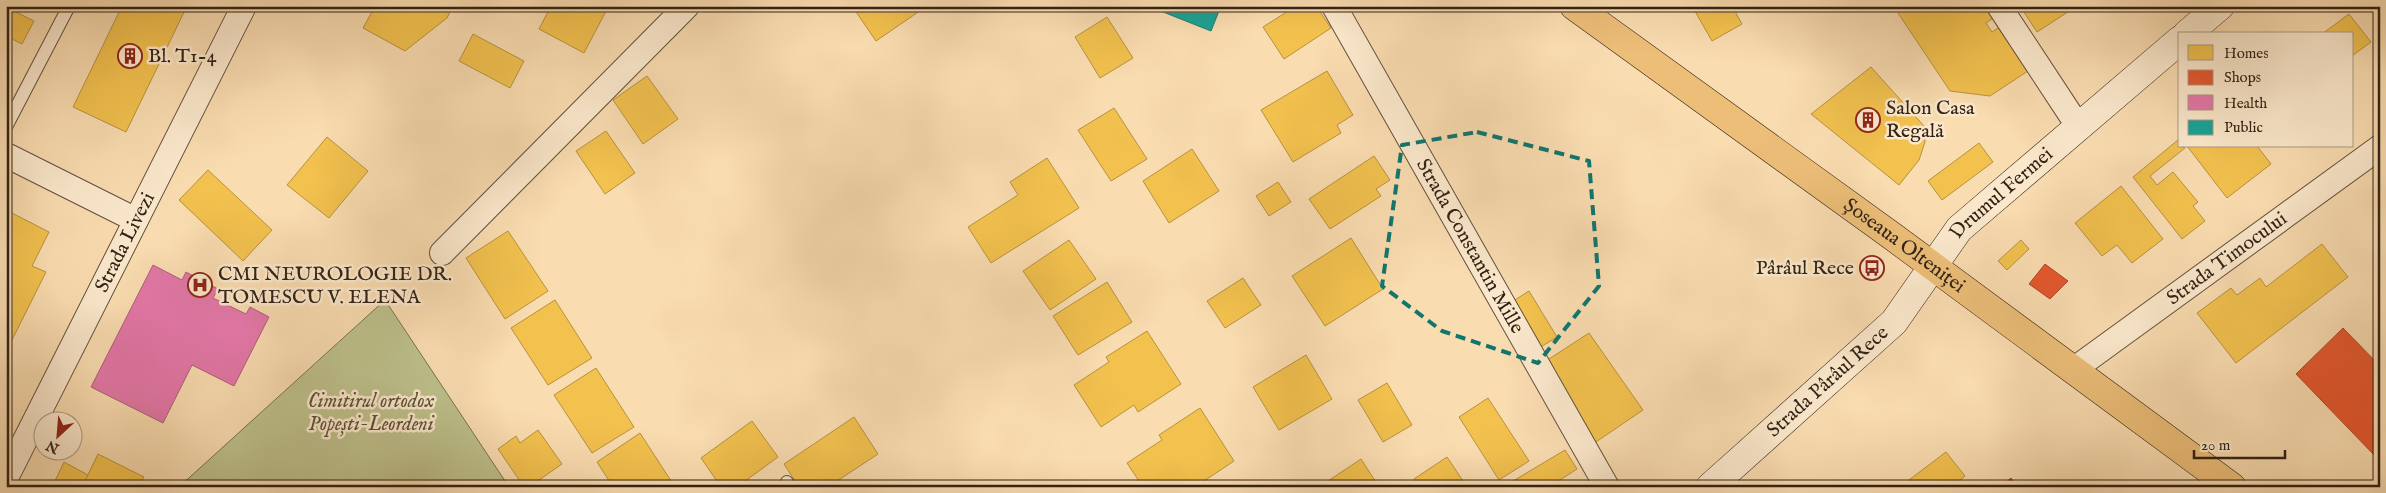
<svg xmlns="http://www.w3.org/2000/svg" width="2386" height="493" font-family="'IM FELL English',serif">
<rect width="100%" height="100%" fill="#f9dcb0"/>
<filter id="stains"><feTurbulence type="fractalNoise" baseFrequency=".004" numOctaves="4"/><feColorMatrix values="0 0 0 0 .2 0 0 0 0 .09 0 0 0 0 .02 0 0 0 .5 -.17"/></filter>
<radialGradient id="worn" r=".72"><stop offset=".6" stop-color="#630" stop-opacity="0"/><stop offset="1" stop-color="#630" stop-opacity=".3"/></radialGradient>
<path fill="#bdc08b" stroke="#787150" d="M385,300L509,487H179Z"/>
<g fill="#f2c14e" stroke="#b8913d">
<path d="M122,6H187L126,132L73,107Z"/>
<path d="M375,6H453L447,18L405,51L363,28Z"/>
<path d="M551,6H592L605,13L584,53L539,29Z"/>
<path d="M852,6H927L876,41Z"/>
<path d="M1296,6H1316L1331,28L1284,59L1263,27Z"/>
<path d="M1692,6H1732L1742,24L1712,41Z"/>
<path d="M1903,6H1993L1998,15L1986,23L1992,32L2001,26L2031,69L1990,96L1950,91L1898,13L1905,9Z"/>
<path d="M2020,6H2077L2037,32Z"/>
<path d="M6,7L34,21L22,44L6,36Z"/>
<path d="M2349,14L2371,42L2352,56V34H2322Z"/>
<path d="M1107,17L1133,58L1100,78L1075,37Z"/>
<path d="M473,34L524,61L510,88L459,61Z"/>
<path d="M1871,67L1924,126L1925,142L1919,160L1899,185L1811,114Z"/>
<path d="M1327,71L1353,115L1337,125L1341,133L1293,162L1261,110Z"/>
<path d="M647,76L678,119L643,144L613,100Z"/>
<path d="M1114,108L1147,159L1111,181L1078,130Z"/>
<path d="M606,131L635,173L605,194L576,151Z"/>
<path d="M327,137L368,171L329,218L287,185Z"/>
<path d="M2178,140L2180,146L2185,148L2150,176L2157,185L2173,172L2198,202L2193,206L2205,221L2182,239L2133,177Z"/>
<path d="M1979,143L1993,162L1942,200L1928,181Z"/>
<path d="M2187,146H2257L2271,164L2227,198Z"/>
<path d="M1192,149L1219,191L1169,223L1143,181Z"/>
<path d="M1374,156L1390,180L1376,189L1381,196L1330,229L1309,199Z"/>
<path d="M1047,158L1079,208L991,263L968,227L1018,195L1010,182Z"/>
<path d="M208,170L272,230L243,261L179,200Z"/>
<path d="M1278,182L1291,202L1269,216L1256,196Z"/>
<path d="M2121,186L2163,239L2132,263L2117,245L2102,256L2075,223Z"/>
<path d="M6,210L49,232L32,266L46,272L6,352Z"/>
<path d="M508,231L548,291L505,319L466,258Z"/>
<path d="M1351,238L1383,289L1325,326L1292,276Z"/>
<path d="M1069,240L1096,279L1050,310L1023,271Z"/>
<path d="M2021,240L2029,249L2007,270L1998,261Z"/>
<path d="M2322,244L2348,277L2236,363L2197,313L2231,288L2237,295L2260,278L2266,287Z"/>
<path d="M1243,278L1261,305L1225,328L1207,301Z"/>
<path d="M1107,282L1132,322L1078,355L1053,316Z"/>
<path d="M1529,291L1557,337L1536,350L1510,303Z"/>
<path d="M555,300L592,358L548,385L511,328Z"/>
<path d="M1147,331L1181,384L1138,412L1134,405L1101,427L1074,385L1109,362L1106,357Z"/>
<path d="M1589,333L1643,410L1593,444L1546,361Z"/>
<path d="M1306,355L1332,399L1279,430L1253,387Z"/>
<path d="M596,368L634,427L592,453L554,395Z"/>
<path d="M1387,383L1412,425L1383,442L1358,400Z"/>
<path d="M1488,398L1529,461L1499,480L1459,417Z"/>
<path d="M1200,408L1234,461L1195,487H1190L1187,483L1181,487H1143L1127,463L1162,440L1159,435Z"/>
<path d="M854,417L878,454L828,487H799L784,464Z"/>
<path d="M752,421L778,457L737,487H721L701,458Z"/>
<path d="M538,430L562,464L529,487H524L498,449L516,436L520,443Z"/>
<path d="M640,433L675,487H613L597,462Z"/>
<path d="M1565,450L1577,469L1549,487H1503Z"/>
<path d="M1946,452L1965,476L1951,487H1914L1909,480Z"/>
<path d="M98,454L144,477L138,487H82Z"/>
<path d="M1447,457L1467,487H1419L1414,479Z"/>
<path d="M1361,459L1379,487H1319Z"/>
<path d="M64,462L88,475L82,487H52Z"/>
</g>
<g fill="#e4572e" stroke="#af4727">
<path d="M2045,264L2068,281L2050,299L2029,284Z"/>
<path d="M2343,328L2380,366V454L2376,457L2296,374Z"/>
<path d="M2011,478L2017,487H2000Z"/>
</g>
<path fill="#e377a8" stroke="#ae5e7c" d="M153,265L182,280L186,272L218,289L213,298L246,314L250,307L269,317L234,386L192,365L163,423L91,387Z"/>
<path fill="#17a398" stroke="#1f7c71" d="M1148,6H1221L1211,31Z"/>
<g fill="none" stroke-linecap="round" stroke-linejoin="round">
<defs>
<g id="lane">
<path d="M6,127L69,6"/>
<path d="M787,482L790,487"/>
</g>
<g id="street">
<path id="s1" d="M1334,6L1607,487"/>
<path d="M1999,6L2078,126"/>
<path d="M6,155L136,220"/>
<path d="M442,253L687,6"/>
<path id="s2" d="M2073,370L2380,147"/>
<path id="s3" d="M6,478L244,6"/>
</g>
<g id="secondary">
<path d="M2187,34L2220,6"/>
<path id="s4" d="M1710,487L1894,322L1959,229L2180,40"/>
</g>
<g id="primary">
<path id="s5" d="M1574,6L1892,236L2232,487"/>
</g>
</defs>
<use href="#lane" stroke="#64503c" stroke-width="14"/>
<use href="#street" stroke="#64503c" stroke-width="26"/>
<use href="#secondary" stroke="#322216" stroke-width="29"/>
<use href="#primary" stroke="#322216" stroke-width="29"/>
<use href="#lane" stroke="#fbe8cc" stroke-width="12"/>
<use href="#street" stroke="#fbe8cc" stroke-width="24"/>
<use href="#secondary" stroke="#fbe8cc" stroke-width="28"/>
<use href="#primary" stroke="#ecbe78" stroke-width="28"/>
</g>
<path fill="none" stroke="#0f766e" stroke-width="4" stroke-dasharray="10 6" stroke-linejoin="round" d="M1477,132L1589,161L1599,286L1538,363L1442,331L1382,286L1402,145Z"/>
<defs>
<symbol id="building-ring" viewBox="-11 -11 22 22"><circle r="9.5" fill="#fbe8cc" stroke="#8f2418" stroke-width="1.5"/><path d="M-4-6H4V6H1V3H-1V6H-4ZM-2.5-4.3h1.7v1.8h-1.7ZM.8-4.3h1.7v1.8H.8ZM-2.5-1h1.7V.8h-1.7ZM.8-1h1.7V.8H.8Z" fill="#8f2418"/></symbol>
<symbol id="bus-ring" viewBox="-11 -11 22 22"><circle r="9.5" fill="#fbe8cc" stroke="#8f2418" stroke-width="1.5"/><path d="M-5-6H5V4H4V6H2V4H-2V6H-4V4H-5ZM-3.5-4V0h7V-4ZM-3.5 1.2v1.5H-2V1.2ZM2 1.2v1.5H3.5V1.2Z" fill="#8f2418"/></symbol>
<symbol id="hospital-ring" viewBox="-11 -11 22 22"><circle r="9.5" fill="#fbe8cc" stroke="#8f2418" stroke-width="1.5"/><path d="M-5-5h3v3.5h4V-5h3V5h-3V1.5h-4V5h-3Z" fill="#8f2418"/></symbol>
</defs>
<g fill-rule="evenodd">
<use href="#building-ring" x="116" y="42" width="28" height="28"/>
<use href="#building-ring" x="1854" y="106" width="28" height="28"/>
<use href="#bus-ring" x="1858" y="254" width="28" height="28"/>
<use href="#hospital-ring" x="186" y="271" width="28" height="28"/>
</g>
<g text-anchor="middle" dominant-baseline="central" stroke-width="5" stroke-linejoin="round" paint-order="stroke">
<g font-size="20" fill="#322216" stroke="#fbe8cc" text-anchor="start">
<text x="148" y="56">Bl. T1-4</text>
<text x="1886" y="108">Salon Casa<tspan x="1886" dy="23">Regală</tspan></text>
<text x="1854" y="268" text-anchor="end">Pârâul Rece</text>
<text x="218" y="274">CMI NEUROLOGIE DR.<tspan x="218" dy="23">TOMESCU V. ELENA</tspan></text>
</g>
<g font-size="20" fill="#322216" stroke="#fbe8cc">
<text stroke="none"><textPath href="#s4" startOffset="416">Drumul Fermei</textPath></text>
<text stroke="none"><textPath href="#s3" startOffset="264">Strada Livezi</textPath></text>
<text stroke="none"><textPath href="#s5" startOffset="408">Șoseaua Olteniței</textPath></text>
<text stroke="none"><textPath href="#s1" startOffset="276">Strada Constantin Mille</textPath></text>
<text stroke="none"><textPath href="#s2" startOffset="190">Strada Timocului</textPath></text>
<text stroke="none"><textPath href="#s4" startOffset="158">Strada Pârâul Rece</textPath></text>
</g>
<g font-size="20" font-style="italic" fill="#5c5139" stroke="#fbe8cc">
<text x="371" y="401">Cimitirul ortodox<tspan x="371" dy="23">Popești-Leordeni</tspan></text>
</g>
</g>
<rect width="2386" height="493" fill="none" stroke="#f9dcb0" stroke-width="25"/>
<rect x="8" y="8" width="2371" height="478" fill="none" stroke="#322216" stroke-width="2.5"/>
<rect x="12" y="12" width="2361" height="468" fill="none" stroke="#322216"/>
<rect x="2178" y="32" width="175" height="115" fill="#fbe8cc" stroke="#ab9983"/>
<rect x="2188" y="45" width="25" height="15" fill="#f2c14e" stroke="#ab9983"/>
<text x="2224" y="58" font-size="15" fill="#322216">Homes</text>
<rect x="2188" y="70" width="25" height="15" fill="#e4572e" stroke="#ab9983"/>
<text x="2224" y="82" font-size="15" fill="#322216">Shops</text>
<rect x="2188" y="95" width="25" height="15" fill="#e377a8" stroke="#ab9983"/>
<text x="2224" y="108" font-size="15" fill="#322216">Health</text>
<rect x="2188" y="120" width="25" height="15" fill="#17a398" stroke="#ab9983"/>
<text x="2224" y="132" font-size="15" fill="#322216">Public</text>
<g transform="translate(58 436) rotate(206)"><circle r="24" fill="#fbe8cc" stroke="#ab9983"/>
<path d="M0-4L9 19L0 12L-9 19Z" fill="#8f2418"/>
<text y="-8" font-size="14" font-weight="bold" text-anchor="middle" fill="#322216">N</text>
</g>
<path d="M2194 450v8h91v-8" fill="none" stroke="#322216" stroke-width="2.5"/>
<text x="2201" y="450" font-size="15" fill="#322216" stroke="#fbe8cc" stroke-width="4" paint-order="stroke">20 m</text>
<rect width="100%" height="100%" filter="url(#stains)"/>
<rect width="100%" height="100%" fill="url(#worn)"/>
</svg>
